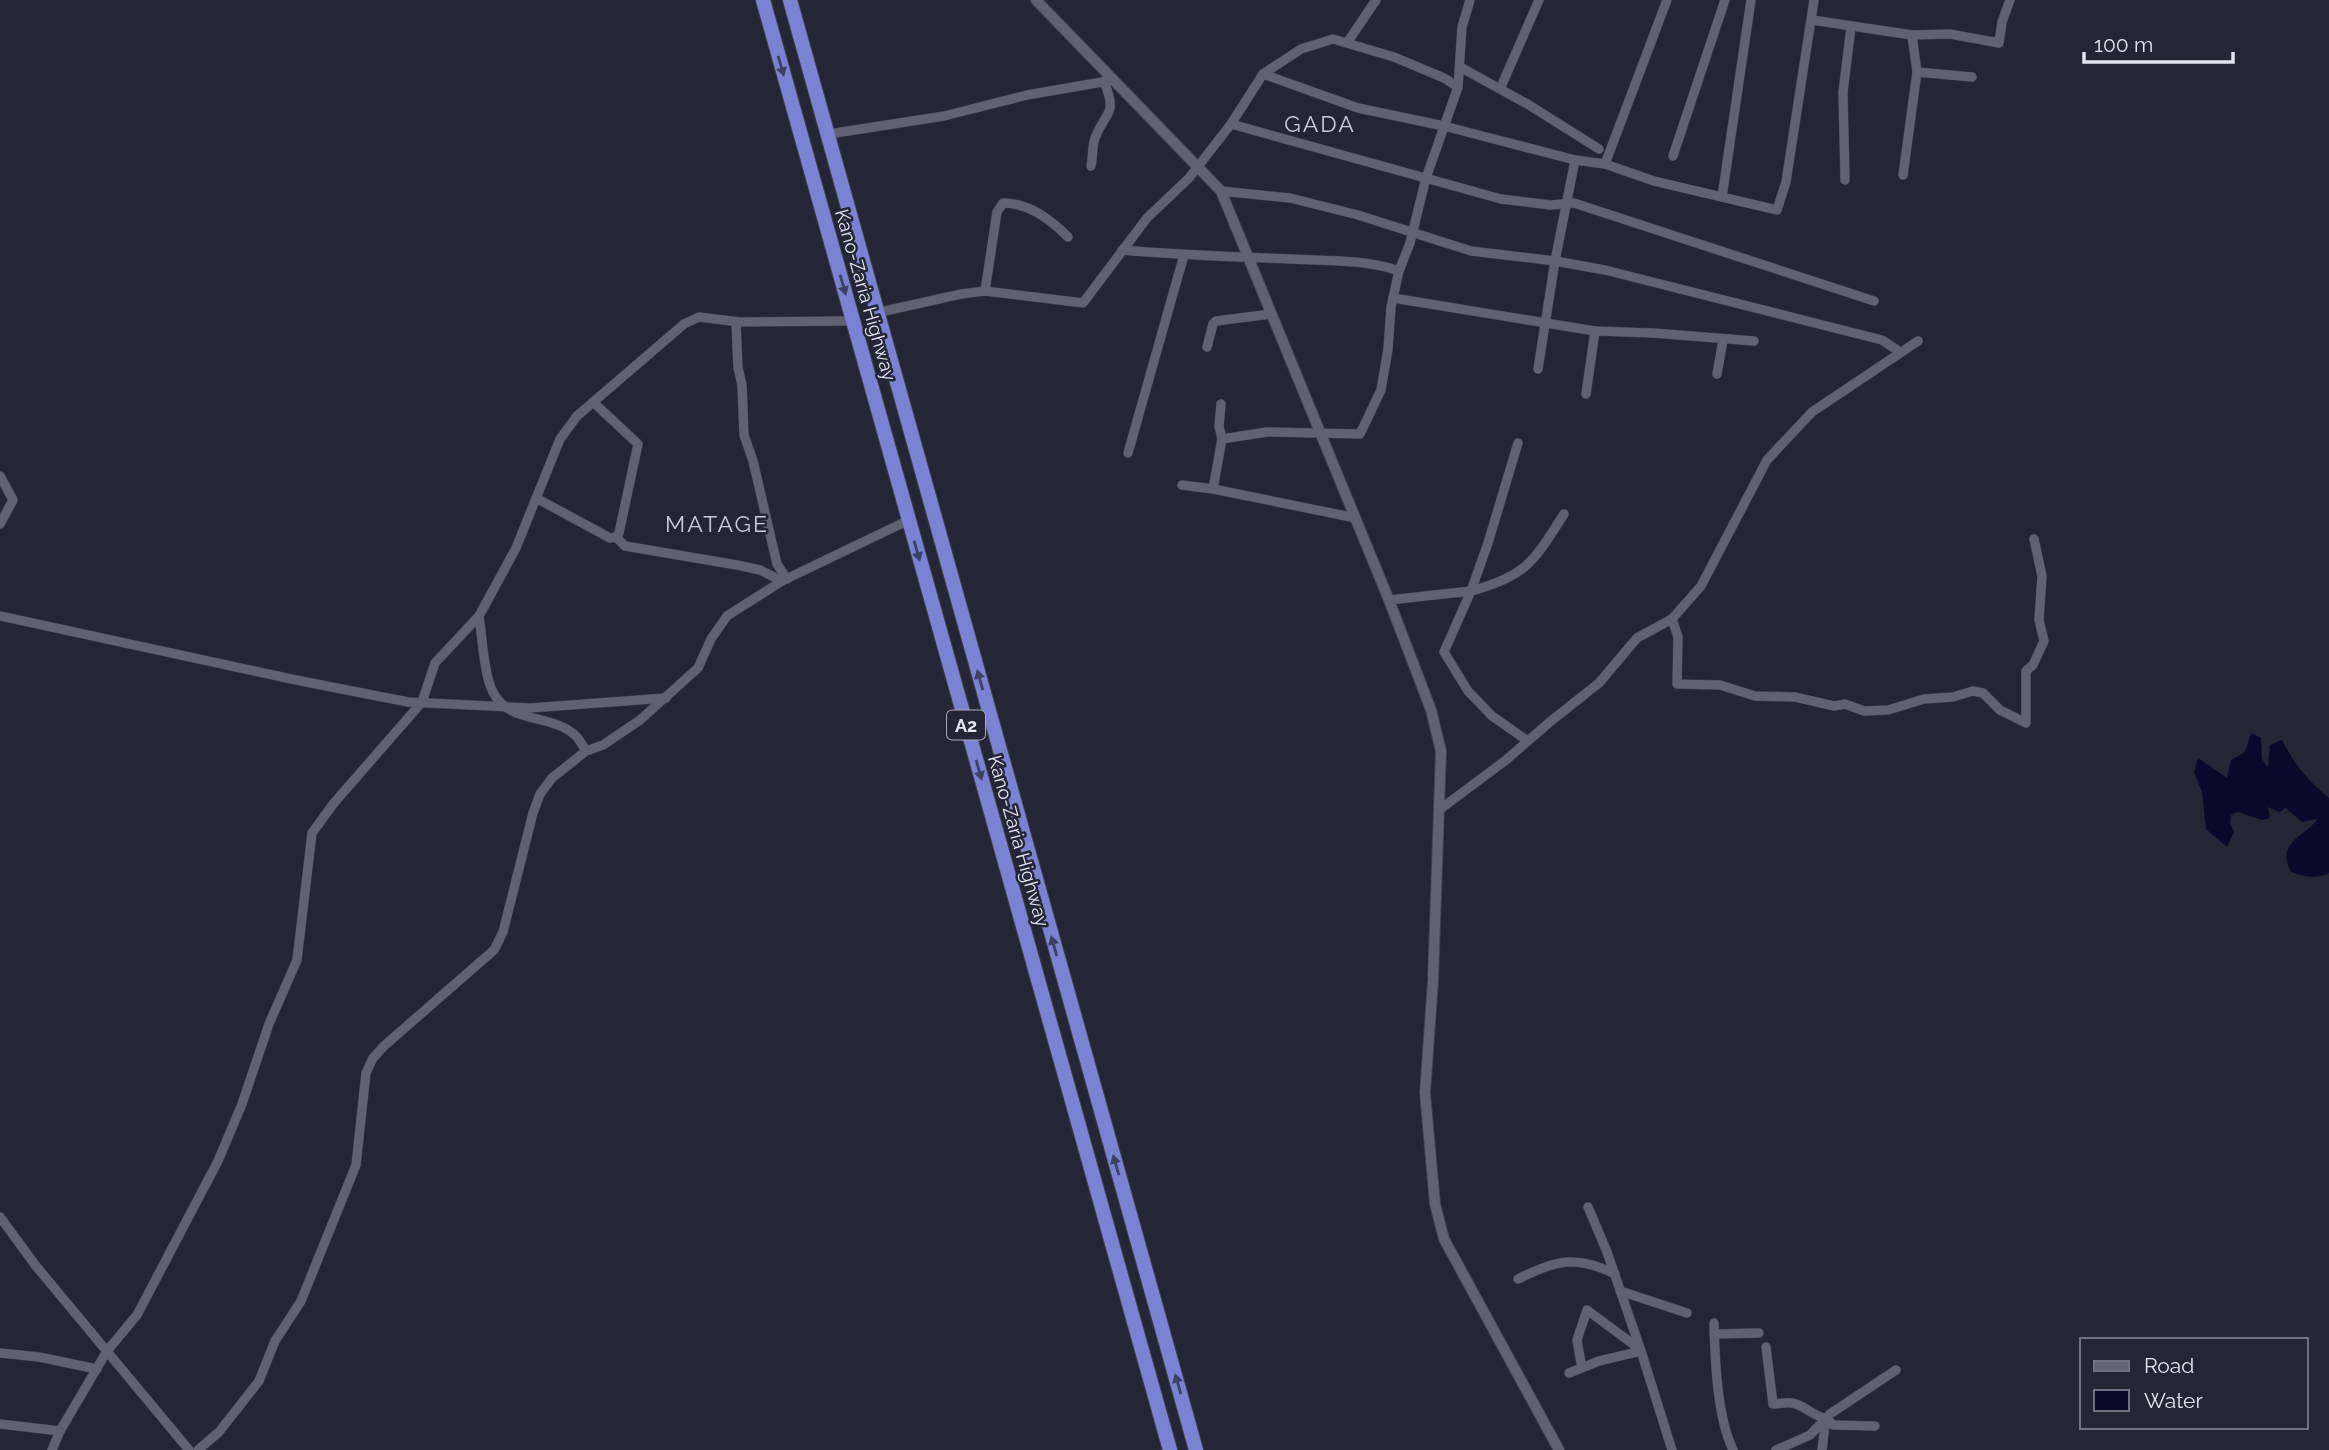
<svg xmlns="http://www.w3.org/2000/svg" width="2329" height="1450" font-family="Raleway,sans-serif">
<rect width="100%" height="100%" fill="#232635"/>
<path fill="#09092b" d="M2251,733L2261,738L2262,759L2268,768L2270,745L2282,740C2294,764 2308,781 2329,798V873C2315,879 2306,877 2291,872C2275,843 2304,837 2318,819L2302,822L2286,808L2279,812L2268,807L2270,818L2262,820L2238,812L2231,815L2230,823L2234,832L2227,847L2206,829L2202,792L2194,772L2198,758L2227,778L2231,760L2245,752Z"/>
<g fill="none" stroke-linecap="round" stroke-linejoin="round">
<defs>
<g id="minor">
<path d="M1812,20L1912,35L1950,34L1999,43L2002,22L2010,0"/>
<path d="M1347,43L1376,0"/>
<path d="M1460,67L1529,105L1599,149"/>
<path d="M1917,72L1972,77"/>
<path d="M1263,74L1358,108L1444,126L1575,160L1605,164L1654,181L1777,210L1786,182L1814,0"/>
<path d="M1500,89L1539,0"/>
<path d="M1231,124L1501,199L1550,205L1574,203L1874,301"/>
<path d="M829,134L944,116L1027,95L1114,80"/>
<path d="M1673,156L1725,0"/>
<path d="M1605,164L1667,0"/>
<path d="M1091,166C1093,157 1092,146 1095,138C1106,109 1118,117 1104,81"/>
<path d="M1903,175L1917,72L1912,35"/>
<path d="M1845,180L1843,92L1851,27"/>
<path d="M1221,191L1290,198L1358,215L1471,251L1555,261L1605,270L1882,340L1900,352"/>
<path d="M1722,197L1751,0"/>
<path d="M1122,250C1178,255 1235,257 1291,259C1326,261 1365,259 1399,271"/>
<path d="M985,291L997,212L1003,203C1029,203 1050,219 1068,237"/>
<path d="M1393,298L1595,331L1653,333L1754,341"/>
<path d="M876,313L961,294L985,291L1083,303L1147,218L1189,178L1231,124L1263,74L1301,49L1333,39L1394,57L1444,78L1458,87"/>
<path d="M736,322L738,368L742,385L744,435L753,461L777,564L787,579"/>
<path d="M1207,347L1213,324L1216,321L1271,314"/>
<path d="M1538,369L1555,261L1575,160"/>
<path d="M1717,374L1723,340"/>
<path d="M1586,394L1595,331"/>
<path d="M1221,404L1219,426L1222,439"/>
<path d="M1518,443L1488,543L1471,591C1527,576 1534,561 1564,514"/>
<path d="M1128,453L1184,255"/>
<path d="M0,476L13,500L0,524"/>
<path d="M1182,485L1213,489L1356,518"/>
<path d="M1213,489L1222,439L1267,432L1360,434L1381,390L1388,349L1391,307L1399,271L1410,243L1426,178L1458,87L1462,27L1470,0"/>
<path d="M536,498L610,538L616,537L619,533L638,444L593,402"/>
<path d="M616,537L625,546L737,565L760,570L782,581"/>
<path d="M1389,600L1471,591L1444,652L1468,691L1492,716L1528,741"/>
<path d="M0,616L296,680L408,702L530,708L666,698"/>
<path d="M479,616C482,635 484,676 493,692C510,726 552,712 577,737C580,741 583,746 586,751"/>
<path d="M1672,619L1678,637L1677,684L1720,685L1755,696L1795,697L1834,706L1845,704L1864,711L1888,710L1924,699L1953,697L1973,691L1983,693L2000,710L2026,723V671L2033,665L2044,641L2039,620L2042,576L2034,539"/>
<path d="M1439,810L1506,760L1551,721L1599,683L1637,638L1672,619L1701,586L1767,460L1812,412L1918,341"/>
<path d="M1588,1207L1607,1252L1641,1351"/>
<path d="M0,1217L36,1266L189,1450"/>
<path d="M1518,1279C1555,1261 1575,1254 1615,1274"/>
<path d="M1620,1291L1687,1313"/>
<path d="M1714,1323C1715,1361 1717,1416 1733,1450"/>
<path d="M1714,1334L1759,1333"/>
<path d="M1766,1347L1773,1404C1778,1404 1786,1402 1792,1403C1805,1405 1813,1417 1826,1418L1833,1425L1875,1426"/>
<path d="M0,1353L39,1357L97,1369"/>
<path d="M1581,1363L1577,1340L1587,1310L1637,1347"/>
<path d="M1569,1373L1599,1361L1641,1351L1672,1450"/>
<path d="M0,1424L60,1431L52,1450"/>
<path d="M60,1431L107,1351L137,1315L218,1161L242,1104L269,1024L297,960L312,833L334,803L422,702L435,663L479,616L516,548L560,439L577,416L684,324L699,317L739,322L853,321"/>
<path d="M198,1450L219,1432L259,1381L275,1341L301,1301L356,1165L366,1073L373,1058L384,1046L494,950L503,932L533,813L540,794L552,778L586,751L603,745L640,720L698,668L711,639L727,616L782,581L909,520"/>
<path d="M1776,1450L1810,1435L1830,1414L1896,1370"/>
<path d="M1822,1450L1826,1418"/>
</g>
<path id="tertiary" d="M1036,0L1221,191L1389,600L1431,710L1441,751L1433,981L1425,1093L1435,1204L1444,1239L1559,1450"/>
<g id="trunk">
<path d="M763,0L1170,1450"/>
<path d="M790,0L1196,1450"/>
</g>
</defs>
<use href="#minor" stroke="#40424f" stroke-width="10"/>
<use href="#tertiary" stroke="#40424f" stroke-width="12"/>
<use href="#trunk" stroke="#40424f" stroke-width="16"/>
<use href="#minor" stroke="#5f6273" stroke-width="9"/>
<use href="#tertiary" stroke="#5f6273" stroke-width="10"/>
<use href="#trunk" stroke="#7a82d4" stroke-width="14"/>
</g>
<defs><path id="oneway-solid" d="M-6-.8H1V-3.2L6.5 0L1 3.2V.8H-6Z" transform="scale(1.75)"/></defs>
<g fill="#3d4265">
<use href="#oneway-solid" transform="translate(781 66) rotate(74)"/>
<use href="#oneway-solid" transform="translate(843 285) rotate(74)"/>
<use href="#oneway-solid" transform="translate(917 551) rotate(74)"/>
<use href="#oneway-solid" transform="translate(980 680) rotate(-106)"/>
<use href="#oneway-solid" transform="translate(979 770) rotate(74)"/>
<use href="#oneway-solid" transform="translate(1054 946) rotate(-106)"/>
<use href="#oneway-solid" transform="translate(1116 1165) rotate(-106)"/>
<use href="#oneway-solid" transform="translate(1178 1384) rotate(-106)"/>
</g>
<g text-anchor="middle" dominant-baseline="central" stroke-width="5" stroke-linejoin="round" paint-order="stroke">
<rect fill="#232635" stroke="#a9abb7" stroke-width="2" x="947" y="710.5" width="38" height="29" rx="5"/>
<g font-size="18" font-weight="bold" fill="#e2e4ef">
<text x="966" y="725">A2</text>
</g>
<g font-size="19" fill="#e2e4ef" stroke="#232635">
<text transform="translate(866 295) rotate(74)">Kano-Zaria Highway</text>
<text transform="translate(1019 841) rotate(74)">Kano-Zaria Highway</text>
</g>
<g font-size="23" letter-spacing="2" fill="#c7cbdf" stroke="#232635">
<text x="1320" y="123">GADA</text>
<text x="717" y="523">MATAGE</text>
</g>
</g>
<rect x="2080" y="1338" width="228" height="91" fill="#232635" stroke="#6f727f" stroke-width="2"/>
<rect x="2094" y="1361" width="35" height="10" fill="#5f6273" stroke="#6f727f" stroke-width="2"/>
<text x="2144" y="1373" font-size="21" fill="#e2e4ef">Road</text>
<rect x="2094" y="1390" width="35" height="21" fill="#09092b" stroke="#6f727f" stroke-width="2"/>
<text x="2144" y="1408" font-size="21" fill="#e2e4ef">Water</text>
<path d="M2084 52v10h149v-10" fill="none" stroke="#e2e4ef" stroke-width="3.5"/>
<text x="2094" y="52" font-size="21" fill="#e2e4ef" stroke="#232635" stroke-width="5" paint-order="stroke">100 m</text>
</svg>
